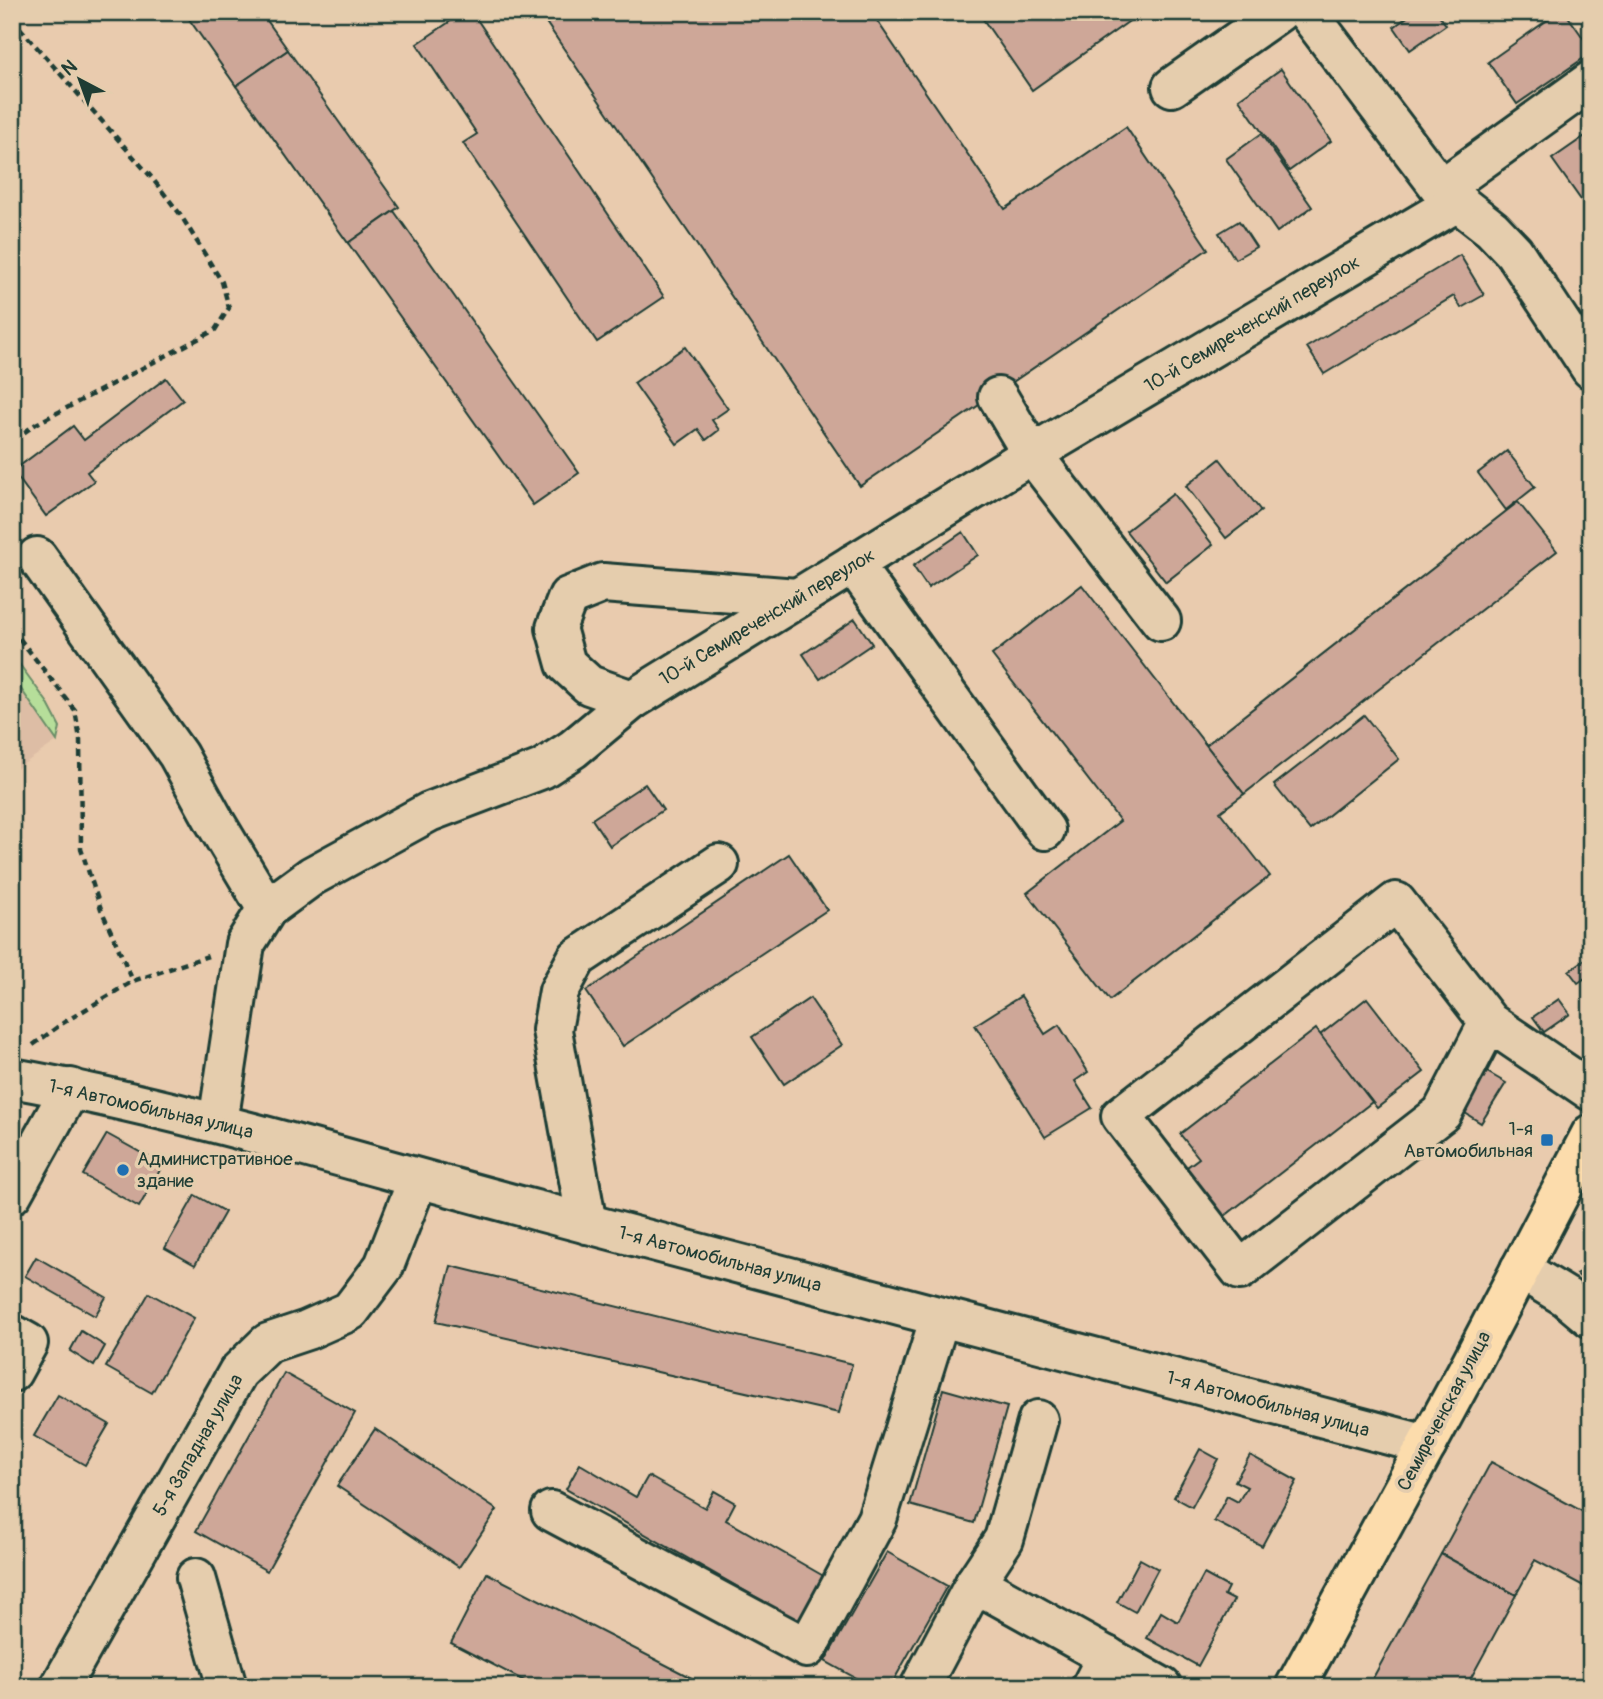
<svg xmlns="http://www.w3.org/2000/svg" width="1603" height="1699" font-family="Pangolin,sans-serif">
<rect width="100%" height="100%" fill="#e9cbae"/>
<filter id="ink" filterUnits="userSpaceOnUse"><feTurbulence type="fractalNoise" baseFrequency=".0143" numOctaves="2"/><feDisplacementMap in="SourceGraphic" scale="14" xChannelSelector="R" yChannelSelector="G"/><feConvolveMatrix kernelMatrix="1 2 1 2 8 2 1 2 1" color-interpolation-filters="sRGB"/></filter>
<g filter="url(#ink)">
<path fill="#ddbda5" d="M12,676L57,741L12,772Z"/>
<path fill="#b6de9a" stroke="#6a8e67" stroke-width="2" d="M12,654L47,702L60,727L57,741L12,676Z"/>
<g fill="#cea798" stroke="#1f3d34" stroke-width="2">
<path d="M184,12H261L288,50L236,86Z"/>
<path d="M464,12H472L664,297L597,342L463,143L477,134L417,44Z"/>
<path d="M539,12H871L1005,209L1126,127L1208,249L860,486Z"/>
<path d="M978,12H1142L1032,90Z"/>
<path d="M1414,12H1437L1446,25L1410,50L1394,27Z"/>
<path d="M1559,12H1565L1591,49V53L1517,104L1488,62Z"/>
<path d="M288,50L399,207L348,243L236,86Z"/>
<path d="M1281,69L1331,141L1289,171L1239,99Z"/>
<path d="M1591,132V214L1552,159Z"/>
<path d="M1261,134L1312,207L1277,232L1226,159Z"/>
<path d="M394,211L579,473L533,505L348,243Z"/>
<path d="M1239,221L1256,247L1235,259L1219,233Z"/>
<path d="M1460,255L1484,295L1461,308L1454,296L1324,374L1307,347Z"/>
<path d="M685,347L728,409L712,420L719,430L706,440L698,429L677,444L634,383Z"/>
<path d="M166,378L183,400L87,472L94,481L46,516L13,471L73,426L84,440Z"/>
<path d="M1507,451L1535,487L1506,510L1478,473Z"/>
<path d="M1220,459L1261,511L1226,538L1186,486Z"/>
<path d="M1173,494L1213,545L1166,582L1126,531Z"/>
<path d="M1518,502L1557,551L1244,794L1206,745Z"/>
<path d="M963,532L978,555L928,588L913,566Z"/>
<path d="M1082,585L1244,794L1220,812L1270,876L1110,1000L1027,893L1120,821L992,655Z"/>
<path d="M855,619L872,644L820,679L803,654Z"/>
<path d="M1364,715L1399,759L1310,830L1274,785Z"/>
<path d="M645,784L663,810L610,846L592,819Z"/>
<path d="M789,854L827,910L623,1046L586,991Z"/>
<path d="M1591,955V974L1578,983L1569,971Z"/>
<path d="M1021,996L1045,1034L1059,1025L1088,1072L1075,1081L1092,1108L1045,1137L975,1025Z"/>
<path d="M810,998L842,1045L784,1084L752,1037Z"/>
<path d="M1367,998L1424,1072L1377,1108L1320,1035Z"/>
<path d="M1559,999L1570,1014L1544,1032L1533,1017Z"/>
<path d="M1316,1029L1372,1102L1217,1222L1179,1173L1199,1158L1180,1134Z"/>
<path d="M1487,1072L1506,1083L1481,1123L1462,1111Z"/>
<path d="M107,1134L163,1165L139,1207L83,1175Z"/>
<path d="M195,1195L225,1212L195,1265L165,1248Z"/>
<path d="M36,1257L106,1297L95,1316L25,1276Z"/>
<path d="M1591,1262V1288L1577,1274Z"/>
<path d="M451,1266L852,1364L839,1413L436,1322Z"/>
<path d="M149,1293L194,1318L152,1393L106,1367Z"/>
<path d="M81,1331L105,1346L94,1366L70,1351Z"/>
<path d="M284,1373L355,1413L267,1571L196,1531Z"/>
<path d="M943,1389L1007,1407L974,1523L910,1505Z"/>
<path d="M58,1395L109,1424L85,1465L34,1436Z"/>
<path d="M375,1429L497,1510L459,1567L337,1486Z"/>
<path d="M1200,1449L1218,1459L1192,1507L1174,1497Z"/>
<path d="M1250,1455L1297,1481L1262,1546L1214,1521L1227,1496L1238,1502L1247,1487L1235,1481Z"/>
<path d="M1491,1462L1591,1516V1590L1535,1560L1516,1595L1441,1554Z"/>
<path d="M580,1464L636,1497L648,1476L705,1508L714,1491L735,1503L726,1520L827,1578L801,1623L566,1489Z"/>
<path d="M887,1552L947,1586L890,1687H872L825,1661Z"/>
<path d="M1441,1554L1516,1595L1466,1687H1368Z"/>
<path d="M1140,1559L1158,1569L1135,1612L1117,1602Z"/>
<path d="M487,1573L709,1687H536L451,1643Z"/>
<path d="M1204,1574L1228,1587L1224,1595L1234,1600L1198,1666L1147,1638L1161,1612L1178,1622Z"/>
</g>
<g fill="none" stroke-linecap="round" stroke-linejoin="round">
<defs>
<g id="minor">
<path d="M1307,12L1441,189L1492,229L1514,252L1591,369"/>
<path d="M1172,87L1279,12"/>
<path d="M1441,189L1591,81"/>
<path d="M998,397L1032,454L1161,621"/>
<path d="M37,557L178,755L215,822L267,909"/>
<path d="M853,564L1045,830"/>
<path d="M632,700L589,685L566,664L556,628L568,597L603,583L797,598"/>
<path d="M1489,1022L1442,1113L1240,1270L1121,1116L1396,902L1489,1022L1591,1091"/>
<path d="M12,1078C191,1110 364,1165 539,1211C835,1289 1131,1367 1427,1445"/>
<path d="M218,1123L245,944L267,909L312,876L429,812L542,769L573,749L632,700L1032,454L1457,202"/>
<path d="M12,1194L71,1088"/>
<path d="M587,1224L552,1030L559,991L577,958L719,864"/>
<path d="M1520,1269L1566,1297L1591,1318"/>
<path d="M12,1334L28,1343L12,1372"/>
<path d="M551,1511L807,1648L877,1519L940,1317"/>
<path d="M196,1578L227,1687"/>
<path d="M975,1583L1162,1687"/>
<path d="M60,1687L238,1372L268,1343L307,1330L350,1311L384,1266L418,1179"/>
<path d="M920,1687L975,1583L1004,1539L1038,1420"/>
<path d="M1091,1687L1107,1656"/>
</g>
<path id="major" d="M1295,1687L1467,1371L1591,1134"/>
</defs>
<use href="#minor" stroke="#1f3d34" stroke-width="44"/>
<use href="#major" stroke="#1f3d34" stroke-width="44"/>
<g stroke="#1f3d34" stroke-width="4.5" stroke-dasharray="7 5" stroke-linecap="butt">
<path d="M12,19L152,178L180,214L222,282L229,308L215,330L36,424L12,441"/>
<path d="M12,629L75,710L80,739L81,849L101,909L133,981"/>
<path d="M33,1045L63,1023L133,981L208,956"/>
</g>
<use href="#minor" stroke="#e5cdad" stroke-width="38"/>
<use href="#major" stroke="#fcdcac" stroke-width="38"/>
</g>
</g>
<g fill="#1f6fb2" stroke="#e5cdad" stroke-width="2.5">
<rect x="1540" y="1133" width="14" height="14" rx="3.5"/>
<circle cx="123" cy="1170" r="7"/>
</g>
<g text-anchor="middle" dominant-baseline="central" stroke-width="7" stroke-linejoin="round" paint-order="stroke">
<g font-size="19" fill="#1f3d34" stroke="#e5cdad">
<text transform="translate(1252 324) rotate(-31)">10-й Семиреченский переулок</text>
<text transform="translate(767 617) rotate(-31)">10-й Семиреченский переулок</text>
<text transform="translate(151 1109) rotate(13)">1-я Автомобильная улица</text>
<text transform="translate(720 1259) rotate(15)">1-я Автомобильная улица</text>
<text transform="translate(1268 1404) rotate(15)">1-я Автомобильная улица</text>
<text transform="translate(1444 1411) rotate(-62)">Семиреченская улица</text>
<text transform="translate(198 1445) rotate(-60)">5-я Западная улица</text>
</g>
<g font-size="19" fill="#1f3d34" stroke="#e5cdad" text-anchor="end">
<text x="1533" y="1129">1-я<tspan x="1533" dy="22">Автомобильная</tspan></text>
<text x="137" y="1159" text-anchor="start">Административное<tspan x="137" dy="22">здание</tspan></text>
</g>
</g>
<rect width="1603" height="1699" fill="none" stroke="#e5cdad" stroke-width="42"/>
<rect x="21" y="21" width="1561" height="1657" fill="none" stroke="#1f3d34" stroke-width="2.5" filter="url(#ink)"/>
<g transform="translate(80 80) rotate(319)" stroke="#e5cdad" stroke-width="5" paint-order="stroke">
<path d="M0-5L12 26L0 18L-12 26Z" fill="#1f3d34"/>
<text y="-10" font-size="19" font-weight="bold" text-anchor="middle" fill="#1f3d34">N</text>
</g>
</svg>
